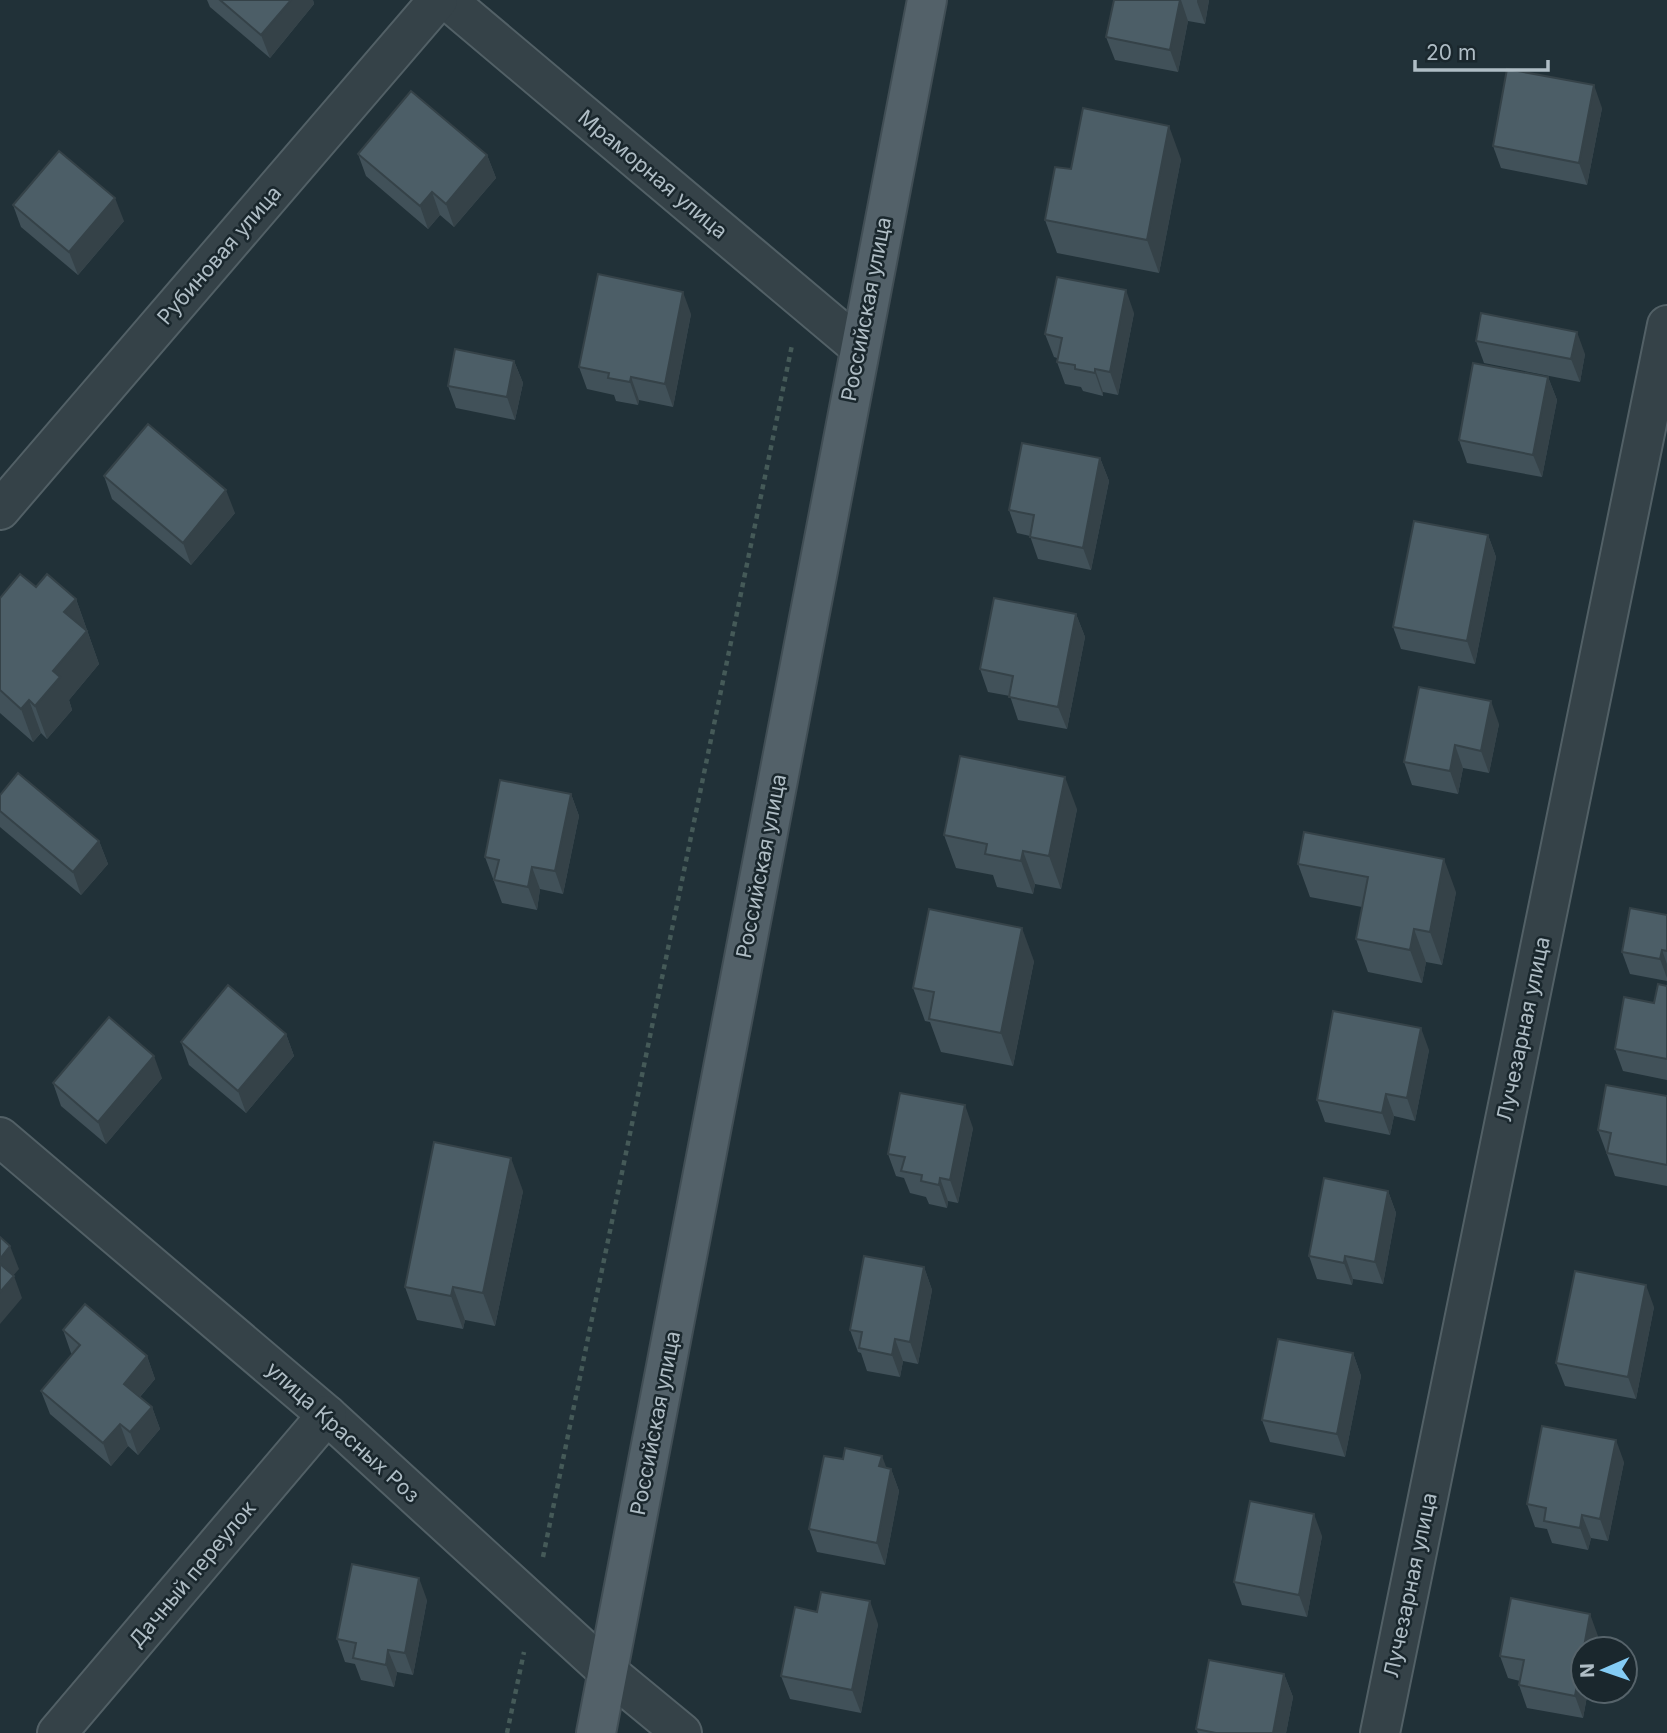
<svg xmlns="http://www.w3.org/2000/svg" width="1667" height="1733" font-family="Inter,sans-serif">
<rect width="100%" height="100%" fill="#213138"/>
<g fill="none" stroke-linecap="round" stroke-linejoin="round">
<defs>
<g id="minor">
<path d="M447,0L859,347"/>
<path d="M0,510L438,0"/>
<path d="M0,1137L327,1415L608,1672L682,1733"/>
<path d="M57,1733L327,1415"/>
<path d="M1380,1733L1667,325"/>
</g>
<path id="major" d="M596,1733L927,0"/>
</defs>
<use href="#minor" stroke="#526066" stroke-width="42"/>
<use href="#major" stroke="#414e55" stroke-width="42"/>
<g stroke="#455a58" stroke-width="4.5" stroke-dasharray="5 5" stroke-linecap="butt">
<path d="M543,1557L792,345"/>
<path d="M507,1733L524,1652"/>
</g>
<use href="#minor" stroke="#354248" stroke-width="38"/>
<use href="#major" stroke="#536169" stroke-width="38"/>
</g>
<g fill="#415159">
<path d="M207,0H313L314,4L270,58L210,7Z"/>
<path d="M1114,0H1209L1205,24L1188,21L1178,72L1115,60L1106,37Z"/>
<path d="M1602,108L1587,185L1501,168L1493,146Z"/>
<path d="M358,154L487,155L496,178L454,227L440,215L428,229L366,176Z"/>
<path d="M1181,159L1159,273L1057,253L1045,220L1071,169Z"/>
<path d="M13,205L124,221L78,275L21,227Z"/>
<path d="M1134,313L1118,395L1103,392V396L1083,391L1081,387L1065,384L1057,362V358L1054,357L1045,334Z"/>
<path d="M691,314L673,407L639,400L638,405L616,401L614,395L587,389L579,367Z"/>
<path d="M1476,341L1585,354L1580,382L1484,363Z"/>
<path d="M514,361L523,383L515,420L456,408L448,386Z"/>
<path d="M1548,377L1557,400L1542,477L1467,463L1459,440Z"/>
<path d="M1100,458L1109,481L1091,570L1038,559L1030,536L1017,533L1009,510Z"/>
<path d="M104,476L235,513L191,565L112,499Z"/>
<path d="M1488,535L1496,557L1475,664L1401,649L1393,627Z"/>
<path d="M0,598L76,599L99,664L69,700L72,710L47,739L41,733L33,742L0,713Z"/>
<path d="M1076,614L1085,637L1067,729L1018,720L1010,696L988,692L980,669Z"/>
<path d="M1499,724L1489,773L1463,768L1458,794L1412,785L1404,762Z"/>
<path d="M571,794L579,816L563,894L540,889L537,910L502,903L485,857Z"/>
<path d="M0,795L99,841L108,864L81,895L0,827Z"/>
<path d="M1077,809L1061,889L1035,884L1033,894L997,887L993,875L956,868L944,835Z"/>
<path d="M1298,864L1456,892L1442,965L1426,962L1422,983L1368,972L1356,939L1362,907L1310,897Z"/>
<path d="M1667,915V981L1630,974L1622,952Z"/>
<path d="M1034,961L1013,1066L941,1052L930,1022L925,1021L913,988Z"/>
<path d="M1667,986V1080L1623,1071L1615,1049L1654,1003Z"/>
<path d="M286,1034L294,1056L246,1113L189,1065L181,1042Z"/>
<path d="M1429,1050L1415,1121L1394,1116L1390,1135L1325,1122L1317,1100Z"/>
<path d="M162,1078L106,1144L61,1106L53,1083Z"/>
<path d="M1667,1096V1186L1615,1176L1598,1130Z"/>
<path d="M973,1128L958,1203L948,1201L947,1208L929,1204L926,1197L910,1193L904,1178L896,1176L888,1154Z"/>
<path d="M523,1191L495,1326L465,1320L463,1329L417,1320L405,1287Z"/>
<path d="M1388,1191L1396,1213L1383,1284L1353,1279L1352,1285L1317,1279L1309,1256Z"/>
<path d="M924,1267L932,1290L918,1364L903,1361L900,1377L867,1371L861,1353L858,1352L850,1330Z"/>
<path d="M1654,1307L1636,1399L1565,1386L1556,1363Z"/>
<path d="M63,1330L147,1356L155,1379L140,1397L152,1407L160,1429L138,1455L128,1446L111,1466L50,1414L41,1391L72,1354L71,1353Z"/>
<path d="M1353,1353L1361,1376L1345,1457L1270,1442L1262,1420Z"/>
<path d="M1624,1462L1608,1541L1591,1538L1588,1550L1552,1543L1547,1529L1535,1527L1527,1504Z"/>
<path d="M886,1468L891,1469L899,1491L885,1565L817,1552L809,1529Z"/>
<path d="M1322,1536L1307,1617L1242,1605L1234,1582Z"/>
<path d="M427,1600L413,1675L397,1672L394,1687L361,1680L355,1664L345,1662L337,1639Z"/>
<path d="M878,1624L861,1713L790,1699L781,1676Z"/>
<path d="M1598,1636L1583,1691H1588L1583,1718L1527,1708L1519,1685L1520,1681L1508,1678L1500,1656Z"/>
<path d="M1284,1674L1293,1697L1286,1733H1198L1196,1729Z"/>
</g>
<g fill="#354248">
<path d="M291,0H313L314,4L270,58L261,35Z"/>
<path d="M1180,0H1181L1188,21L1178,72L1170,50Z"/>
<path d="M1197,0H1209L1205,24L1197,2Z"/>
<path d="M1594,85L1602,108L1587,185L1579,163Z"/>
<path d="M1169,126L1181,159L1159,273L1147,240Z"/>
<path d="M487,155L496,178L454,227L446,204Z"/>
<path d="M432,192L440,215L428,229L420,206Z"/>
<path d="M115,198L124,221L78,275L69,252Z"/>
<path d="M1126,290L1134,313L1118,395L1110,372Z"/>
<path d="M683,292L691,314L673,407L665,384Z"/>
<path d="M1577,332L1585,354L1580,382L1571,359Z"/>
<path d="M514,361L523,383L515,420L507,397Z"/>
<path d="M1095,369L1103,392V396L1095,373Z"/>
<path d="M631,377L639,400L638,405L630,382Z"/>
<path d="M1548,377L1557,400L1542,477L1533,455Z"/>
<path d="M1100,458L1109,481L1091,570L1083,548Z"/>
<path d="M226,490L235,513L191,565L183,543Z"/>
<path d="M1488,535L1496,557L1475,664L1467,641Z"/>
<path d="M76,599L99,664L69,700L72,710L47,739L35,706L53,671L64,612Z"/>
<path d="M1076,614L1085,637L1067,729L1058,707Z"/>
<path d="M29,700L41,733L33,742L21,709Z"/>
<path d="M1491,701L1499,724L1489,773L1481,751Z"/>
<path d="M1455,745L1463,768L1458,794L1450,771Z"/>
<path d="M1065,777L1077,809L1061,889L1049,856Z"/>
<path d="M571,794L579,816L563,894L555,871Z"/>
<path d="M99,841L108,864L81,895L73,872Z"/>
<path d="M1023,851L1035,884L1033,894L1021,861Z"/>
<path d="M1444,859L1456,892L1442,965L1430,932Z"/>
<path d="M532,867L540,889L537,910L528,887Z"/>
<path d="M1022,928L1034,961L1013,1066L1001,1033Z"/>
<path d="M1414,929L1426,962L1422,983L1410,950Z"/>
<path d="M1662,950L1667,964V978L1660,959Z"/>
<path d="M1421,1028L1429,1050L1415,1121L1407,1098Z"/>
<path d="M286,1034L294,1056L246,1113L238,1091Z"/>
<path d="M154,1056L162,1078L106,1144L98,1122Z"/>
<path d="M1386,1094L1394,1116L1390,1135L1382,1113Z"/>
<path d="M965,1105L973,1128L958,1203L950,1180Z"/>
<path d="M511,1158L523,1191L495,1326L483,1293Z"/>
<path d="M940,1178L948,1201L947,1208L939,1185Z"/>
<path d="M1388,1191L1396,1213L1383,1284L1375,1262Z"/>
<path d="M10,1246L19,1269L6,1284L0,1268V1259Z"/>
<path d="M1345,1256L1353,1279L1352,1285L1344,1263Z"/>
<path d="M924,1267L932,1290L918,1364L910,1342Z"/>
<path d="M14,1276L22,1298L0,1324V1292Z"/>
<path d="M1646,1285L1654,1307L1636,1399L1628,1377Z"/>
<path d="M453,1287L465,1320L463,1329L451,1296Z"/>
<path d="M895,1339L903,1361L900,1377L892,1355Z"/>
<path d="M1353,1353L1361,1376L1345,1457L1337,1434Z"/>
<path d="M147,1356L155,1379L132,1406L124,1384Z"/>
<path d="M152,1407L160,1429L138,1455L130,1432Z"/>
<path d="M120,1424L128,1446L111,1466L103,1443Z"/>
<path d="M1616,1440L1624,1462L1608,1541L1600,1519Z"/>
<path d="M882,1456L890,1477L891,1469L899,1491L885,1565L877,1543L879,1466Z"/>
<path d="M1314,1514L1322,1536L1307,1617L1299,1595Z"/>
<path d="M1582,1515L1591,1538L1588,1550L1580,1528Z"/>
<path d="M419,1578L427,1600L413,1675L405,1653Z"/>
<path d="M870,1601L878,1624L861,1713L852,1690Z"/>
<path d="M1590,1614L1598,1636L1596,1649H1583Z"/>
<path d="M388,1650L397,1672L394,1687L386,1665Z"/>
<path d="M1583,1652V1691H1588L1583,1718L1575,1696Z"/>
<path d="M1284,1674L1293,1697L1286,1733H1273Z"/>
</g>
<g fill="#4c5e67" stroke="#354248" stroke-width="2">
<path d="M220,0H291L261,35Z"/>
<path d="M1114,0H1180L1170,50L1106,37Z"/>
<path d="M1507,69L1594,85L1579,163L1493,146Z"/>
<path d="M411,91L487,155L446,204L432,192L420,206L358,154Z"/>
<path d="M1083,108L1169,126L1147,240L1045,220L1055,167L1071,169Z"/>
<path d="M59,151L115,198L69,252L13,205Z"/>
<path d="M598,274L683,292L665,384L631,377L630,382L608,378L609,373L579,367Z"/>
<path d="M1057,277L1126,290L1110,372L1095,369V373L1075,369V365L1057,362L1062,338L1045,334Z"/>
<path d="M1481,313L1577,332L1571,359L1476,341Z"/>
<path d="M455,349L514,361L507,397L448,386Z"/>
<path d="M1473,363L1548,377L1533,455L1459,440Z"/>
<path d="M148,424L226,490L183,543L104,476Z"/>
<path d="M1022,443L1100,458L1083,548L1030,537L1034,515L1009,510Z"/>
<path d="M1414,521L1488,535L1467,641L1393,627Z"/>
<path d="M20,574L36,587L47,574L76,599L64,612L87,631L53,671L60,677L35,706L29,700L21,709L0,690V598Z"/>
<path d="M994,598L1076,614L1058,707L1009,697L1013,676L980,669Z"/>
<path d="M1419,687L1491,701L1481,751L1455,745L1450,771L1404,762Z"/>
<path d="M960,756L1065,777L1049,856L1023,851L1021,861L985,854L987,844L944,835Z"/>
<path d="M18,773L99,841L73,872L0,811V795Z"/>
<path d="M500,780L571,794L555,871L532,867L528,887L494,880L499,860L485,857Z"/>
<path d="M1304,832L1444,859L1430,932L1414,929L1410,950L1356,939L1368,877L1298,864Z"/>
<path d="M1630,908L1667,915V951L1662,950L1660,959L1622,952Z"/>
<path d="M929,909L1022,928L1001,1033L929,1019L934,992L913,988Z"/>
<path d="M1658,984L1667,986V1059L1615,1049L1624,997L1654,1003Z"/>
<path d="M228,985L286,1034L238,1091L181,1042Z"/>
<path d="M1333,1011L1421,1028L1407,1098L1386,1094L1382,1113L1317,1100Z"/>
<path d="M109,1017L154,1056L98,1122L53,1083Z"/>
<path d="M1606,1085L1667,1096V1165L1607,1153L1611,1133L1598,1130Z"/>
<path d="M900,1093L965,1105L950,1180L940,1178L939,1185L921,1181L922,1175L901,1171L905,1157L888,1154Z"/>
<path d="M434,1142L511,1158L483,1293L453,1287L451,1296L405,1287Z"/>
<path d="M1324,1178L1388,1191L1375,1262L1345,1256L1344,1263L1309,1256Z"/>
<path d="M0,1237L10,1246L0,1259Z"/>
<path d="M864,1256L924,1267L910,1342L895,1339L892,1355L859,1348L862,1332L850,1330Z"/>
<path d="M0,1264L14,1276L0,1292Z"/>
<path d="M1575,1271L1646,1285L1628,1377L1556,1363Z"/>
<path d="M85,1304L147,1356L124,1384L152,1407L130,1432L120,1424L103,1443L41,1391L80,1345L63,1330Z"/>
<path d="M1278,1339L1353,1353L1337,1434L1262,1420Z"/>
<path d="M1542,1426L1616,1440L1600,1519L1582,1515L1580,1528L1544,1521L1546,1508L1527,1504Z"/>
<path d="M845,1448L882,1456L879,1466L891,1469L877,1543L809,1529L824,1456L843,1459Z"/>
<path d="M1250,1501L1314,1514L1299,1595L1234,1582Z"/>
<path d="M352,1564L419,1578L405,1653L388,1650L386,1665L353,1658L356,1643L337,1639Z"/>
<path d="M821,1592L870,1601L852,1690L781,1676L795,1607L817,1612Z"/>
<path d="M1511,1598L1590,1614L1575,1696L1519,1685L1524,1660L1500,1656Z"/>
<path d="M1209,1660L1284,1674L1273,1733H1216L1196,1729Z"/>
</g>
<g text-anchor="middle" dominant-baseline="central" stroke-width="5" stroke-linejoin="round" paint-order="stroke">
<g font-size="21" fill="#afbdc5" stroke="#1a272d">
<text transform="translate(653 174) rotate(40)">Мраморная улица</text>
<text transform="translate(219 255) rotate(-49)">Рубиновая улица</text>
<text transform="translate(866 309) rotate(-79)">Российская улица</text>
<text transform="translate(761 866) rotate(-79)">Российская улица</text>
<text transform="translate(1523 1029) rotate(-78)">Лучезарная улица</text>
<text transform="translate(655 1423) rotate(-79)">Российская улица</text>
<text transform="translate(343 1432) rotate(42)">улица Красных Роз</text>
<text transform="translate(192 1574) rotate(-50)">Дачный переулок</text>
<text transform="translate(1410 1585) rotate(-78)">Лучезарная улица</text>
</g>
</g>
<g transform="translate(1604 1670) rotate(268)"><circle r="33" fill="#1a272d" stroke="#56636a" stroke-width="2"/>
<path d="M0-5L12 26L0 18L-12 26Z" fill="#84ccf5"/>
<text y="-10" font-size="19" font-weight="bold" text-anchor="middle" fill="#afbdc5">N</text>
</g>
<path d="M1415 60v10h133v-10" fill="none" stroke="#afbdc5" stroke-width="3.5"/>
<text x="1426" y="60" font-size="21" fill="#afbdc5" stroke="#1a272d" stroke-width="5" paint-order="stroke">20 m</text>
</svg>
